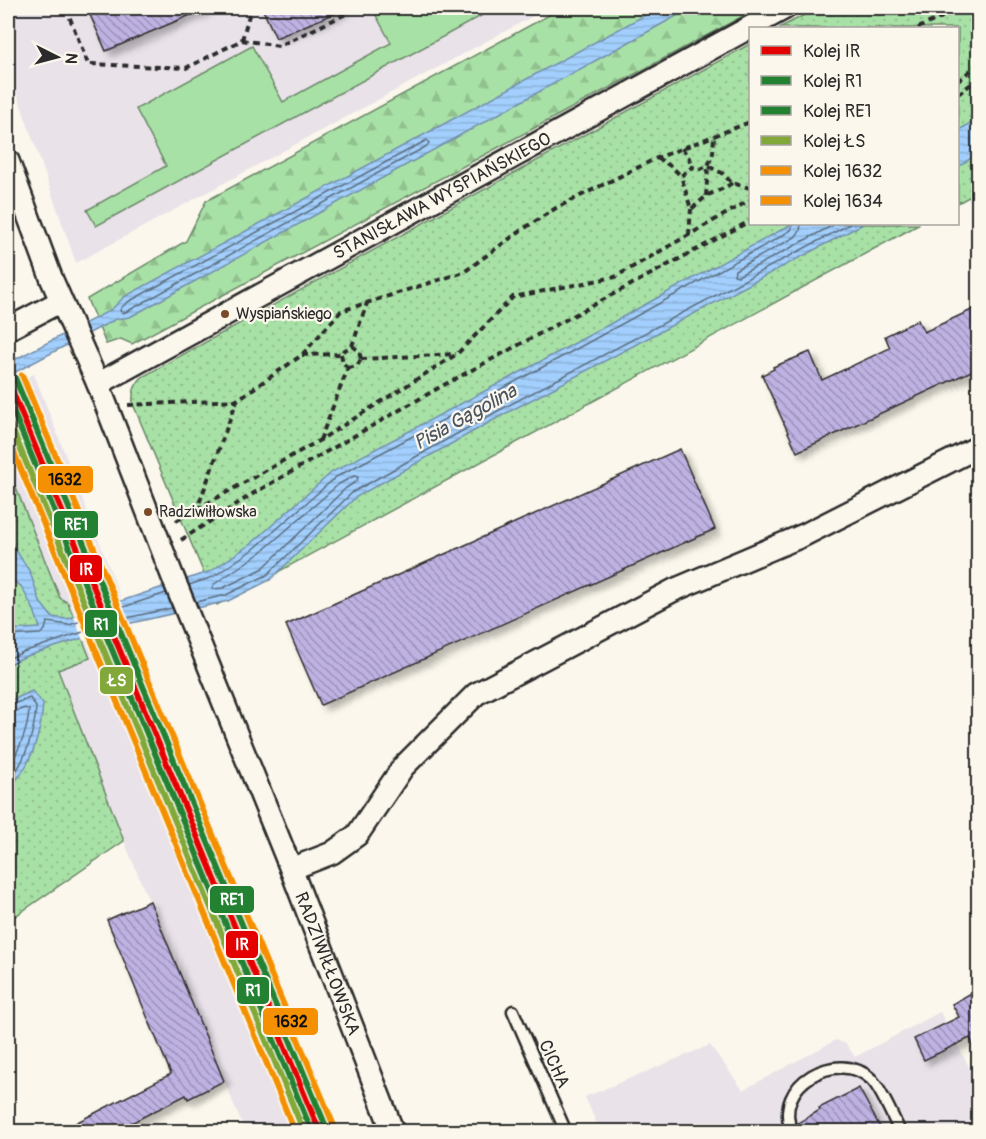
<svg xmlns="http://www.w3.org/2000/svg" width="986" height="1139" font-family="Pangolin,sans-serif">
<defs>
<pattern id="forest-firs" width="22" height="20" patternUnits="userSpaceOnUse" patternTransform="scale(1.5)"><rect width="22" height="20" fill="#a8e1a6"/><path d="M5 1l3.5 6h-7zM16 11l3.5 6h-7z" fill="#91c18f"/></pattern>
<pattern id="park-dots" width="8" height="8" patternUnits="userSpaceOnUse" patternTransform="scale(1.5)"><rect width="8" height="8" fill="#a8e1a6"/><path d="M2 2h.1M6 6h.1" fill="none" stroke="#91c18f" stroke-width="1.8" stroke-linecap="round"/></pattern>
<pattern id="water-rules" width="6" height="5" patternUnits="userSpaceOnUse" patternTransform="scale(1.5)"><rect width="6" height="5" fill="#a2cffd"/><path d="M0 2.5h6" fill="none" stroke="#8cb2d9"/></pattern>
<pattern id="building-back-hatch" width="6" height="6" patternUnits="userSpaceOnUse" patternTransform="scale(1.5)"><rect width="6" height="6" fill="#bfb2e3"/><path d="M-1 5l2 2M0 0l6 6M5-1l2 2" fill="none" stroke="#9b91b8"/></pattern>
<filter id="shadow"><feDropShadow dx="5.5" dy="5.5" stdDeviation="3" flood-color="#0004"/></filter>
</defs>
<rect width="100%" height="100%" fill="#fbf7ec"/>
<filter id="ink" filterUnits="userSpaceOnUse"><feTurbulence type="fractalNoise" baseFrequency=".0167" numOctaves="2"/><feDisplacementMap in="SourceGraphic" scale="12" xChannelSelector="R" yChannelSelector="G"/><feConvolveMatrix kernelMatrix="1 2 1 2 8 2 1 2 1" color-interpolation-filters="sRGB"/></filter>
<g filter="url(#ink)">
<g fill="#e9e2e9">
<path d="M8,8H548L76,263L8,68Z"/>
<path d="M8,348L20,380L34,374L121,598L114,601L124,628L129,626L340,1131H245L124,841L58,669L90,657L68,603L60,598L8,468Z"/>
<path d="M940,1012L978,1084V1131H600L585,1097L710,1045L743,1090L836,1040L846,1044L855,1057Z"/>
</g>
<path fill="#a8e1a6" stroke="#6a8668" stroke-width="1.5" d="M372,8H476L481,16L96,226L87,210L166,166L136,109L252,46L283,102L391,43Z"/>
<path fill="url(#forest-firs)" stroke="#6a8668" stroke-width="1.5" d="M562,8H758L132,344L121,339L106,344L87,299L186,241L206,201Z"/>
<g fill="url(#park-dots)" stroke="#6a8668" stroke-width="1.5">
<path d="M818,8H978V192L958,203V28H779Z"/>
<path d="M750,44V224H920L217,605L133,404C132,392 134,386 142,377Z"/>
<path d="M8,468L60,598L68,603L90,658L58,670L124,841L8,921Z"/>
</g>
<g fill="url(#water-rules)" stroke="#728da9" stroke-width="1.5">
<path d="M658,8H691L130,317L116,319L8,376V363L111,310L124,297Z"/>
<path d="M978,118V153L958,167V131Z"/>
<path d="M792,224H863L499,417L356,497L270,580L228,601L123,625L24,657L8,665V630L40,628L34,610L21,586L8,578V538L30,572L40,602L52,617L67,619L211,571L252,543L332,472L566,348Z"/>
<path d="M32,691L43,704C41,734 31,768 8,789V702Z"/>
</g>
<path fill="#fbf7ec" d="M113,601L124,628L83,641L74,617Z"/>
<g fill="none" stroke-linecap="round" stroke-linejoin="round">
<g stroke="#5b6d7f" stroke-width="1.5">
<path d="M427,140L429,143L427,146L128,311L123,313L120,311L121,308L128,302Z"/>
<path d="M801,224L800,231L795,237L735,270L734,275L738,276L835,224"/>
<path d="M354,476L358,477L357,481L346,488L262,569L223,588L213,589V585L260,553L339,484Z"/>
<path d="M189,585L213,577L255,548L336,477L569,353L780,237L791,230L793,224"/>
<path d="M196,602L226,595L267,575L353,492L496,412L850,224"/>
<path d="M8,636L40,634L45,630L47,622L69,625L166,593"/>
<path d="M8,659L23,652L122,619L172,608"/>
<path d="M8,706L30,698L36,707C35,729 25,765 8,781"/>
<path d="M8,714L25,708L29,710C28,732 18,751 8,769"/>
</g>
</g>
<g fill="url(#building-back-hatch)" stroke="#2b2b2b" stroke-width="1.5" filter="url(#shadow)">
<path d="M87,8H207L106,51Z"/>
<path d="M262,8H347L276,38Z"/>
<path d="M978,307V368L797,452L762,375L774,369L773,367L810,352L822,380L890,348L885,336L918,320L924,332Z"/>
<path d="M680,449L715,529L321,705L286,625Z"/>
<path d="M150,901L224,1081L188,1099L186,1095L131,1123L136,1131H60L171,1074L107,920Z"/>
<path d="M978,989V1053L970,1038L924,1060L914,1039L959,1017L952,1004Z"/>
<path d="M859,1088L882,1131H799L798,1123L820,1110L819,1108Z"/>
</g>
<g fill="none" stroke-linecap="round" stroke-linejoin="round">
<defs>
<g id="lane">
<path d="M513,1011L566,1132"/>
<path d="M792,1132C771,1084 839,1048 871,1079C880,1087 894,1119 900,1132"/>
</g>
<g id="street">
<path id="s1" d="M8,161L52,280L98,384L172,575L291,869L393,1132"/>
<path d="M8,329L61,301"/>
<path id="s2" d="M98,384L785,8"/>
<path d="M291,869L332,853L357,835L403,767L476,694L674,590L804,535L978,447"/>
</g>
</defs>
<use href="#lane" stroke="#2b2b2b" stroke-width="15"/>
<use href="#street" stroke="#2b2b2b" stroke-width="26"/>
<g stroke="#2b2b2b" stroke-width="4" stroke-dasharray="6 4.5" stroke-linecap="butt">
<path d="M66,8L88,64L186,68L242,40L279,46L348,13L346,8"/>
<path d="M918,28L962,8"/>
<path d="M242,40L251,8"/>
<path d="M958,81L978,64"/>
<path d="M958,94L978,79"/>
<path d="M682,148L689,158L692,167"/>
<path d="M657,158L672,167L681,176"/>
<path d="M732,183C724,189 716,191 708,195C702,199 697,205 691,209L681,176L692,167L700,169L708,166L722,173L732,183L750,188"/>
<path d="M706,196L708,166L713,153L714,136"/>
<path d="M8,233L10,245"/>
<path d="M689,235L691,209"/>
<path d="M352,346L359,351L361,359"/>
<path d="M341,354L343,363L348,368"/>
<path d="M302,355L341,354L343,351L352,346L367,303"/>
<path d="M361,359L456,354"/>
<path d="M348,368L357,366L361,359"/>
<path d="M128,405L237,400L302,355L341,311L464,272L520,231L556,208L657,158L750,122"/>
<path d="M320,440L348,368"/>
<path d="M197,509L320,440L457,354L513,297L615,277L750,200"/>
<path d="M176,521L197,509L237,400"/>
<path d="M181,540L254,493L442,386L750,221"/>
</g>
<use href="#lane" stroke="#fbf7ec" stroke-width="10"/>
<use href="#street" stroke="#fbf7ec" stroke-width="21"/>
<defs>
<path id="rail-1" d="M8,381L320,1132"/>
<path id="rail-2" d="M8,399L312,1132"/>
<path id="rail-3" d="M15,378L327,1129"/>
<path id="rail-4" d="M8,419L304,1132"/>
<path id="rail-5" d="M22,375L334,1126"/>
<path id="rail-6" d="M8,438L295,1132"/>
</defs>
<use href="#rail-1" stroke="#fbf7ec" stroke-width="10"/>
<use href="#rail-2" stroke="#fbf7ec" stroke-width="10"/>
<use href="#rail-3" stroke="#fbf7ec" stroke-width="10"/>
<use href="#rail-4" stroke="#fbf7ec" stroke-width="10"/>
<use href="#rail-5" stroke="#fbf7ec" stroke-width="10"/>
<use href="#rail-6" stroke="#fbf7ec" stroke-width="10"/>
<use href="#rail-1" stroke="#e50000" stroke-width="6"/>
<use href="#rail-2" stroke="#238132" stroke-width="6"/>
<use href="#rail-3" stroke="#238132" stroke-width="6"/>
<use href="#rail-4" stroke="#81a838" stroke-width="6"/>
<use href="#rail-5" stroke="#f49002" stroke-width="6"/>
<use href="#rail-6" stroke="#f49002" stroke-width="6"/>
</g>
</g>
<g fill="#7a4b2a" stroke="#fbf7ec" stroke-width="2">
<circle cx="225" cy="314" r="5"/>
<circle cx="148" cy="512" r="5"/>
</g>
<g text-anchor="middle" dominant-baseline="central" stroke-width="4.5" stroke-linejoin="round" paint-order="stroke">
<g font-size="16" fill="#2b2b2b" stroke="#fbf7ec" text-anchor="start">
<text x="236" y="314">Wyspiańskiego</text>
<text x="159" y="512">Radziwiłłowska</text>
</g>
<g font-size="18" fill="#2b2b2b" stroke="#fbf7ec">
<text stroke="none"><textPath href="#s2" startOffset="392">STANISŁAWA WYSPIAŃSKIEGO</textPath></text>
<text stroke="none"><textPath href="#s1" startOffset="864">RADZIWIŁŁOWSKA</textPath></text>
<text transform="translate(554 1064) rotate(66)">CICHA</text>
</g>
<g font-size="20" font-style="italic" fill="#495460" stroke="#fbf7ec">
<text transform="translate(465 417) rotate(-29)">Pisia Gągolina</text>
</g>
</g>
<g stroke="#fbf7ec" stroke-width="2">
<rect x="37" y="465" width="57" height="29" rx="6" fill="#f49002"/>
<rect x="53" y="510" width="46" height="29" rx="6" fill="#238132"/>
<rect x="69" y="554" width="34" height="29" rx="6" fill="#e50000"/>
<rect x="84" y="609" width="34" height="29" rx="6" fill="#238132"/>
<rect x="99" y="666" width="35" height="29" rx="6" fill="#81a838"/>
<rect x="209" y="885" width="46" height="29" rx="6" fill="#238132"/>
<rect x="225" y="930" width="34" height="29" rx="6" fill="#e50000"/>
<rect x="236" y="976" width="34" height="29" rx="6" fill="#238132"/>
<rect x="262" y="1007" width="57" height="29" rx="6" fill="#f49002"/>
</g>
<g font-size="16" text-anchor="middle" font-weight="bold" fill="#fff">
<text x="76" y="530">RE1</text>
<text x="86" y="575">IR</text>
<text x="101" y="630">R1</text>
<text x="117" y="686">ŁS</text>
<text x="232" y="905">RE1</text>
<text x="242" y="950">IR</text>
<text x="253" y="996">R1</text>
</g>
<g font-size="16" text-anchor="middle" font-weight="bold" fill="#111">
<text x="65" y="485">1632</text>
<text x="291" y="1027">1632</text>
</g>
<rect width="986" height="1139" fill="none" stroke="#fbf7ec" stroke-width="30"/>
<rect x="15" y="15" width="956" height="1109" fill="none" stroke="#2b2b2b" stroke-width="2" filter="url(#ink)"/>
<rect x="749" y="27" width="210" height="198" fill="#fbf7ec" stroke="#a8a59f" stroke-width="1.5"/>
<rect x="761" y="46" width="30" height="9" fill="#e50000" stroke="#a8a59f" stroke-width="1.5"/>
<text x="803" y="57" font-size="18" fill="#2b2b2b">Kolej IR</text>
<rect x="761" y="76" width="30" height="9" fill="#238132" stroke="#a8a59f" stroke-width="1.5"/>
<text x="803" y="87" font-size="18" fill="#2b2b2b">Kolej R1</text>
<rect x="761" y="106" width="30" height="9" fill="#238132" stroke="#a8a59f" stroke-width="1.5"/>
<text x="803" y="117" font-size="18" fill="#2b2b2b">Kolej RE1</text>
<rect x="761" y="136" width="30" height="9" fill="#81a838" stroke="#a8a59f" stroke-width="1.5"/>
<text x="803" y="147" font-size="18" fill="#2b2b2b">Kolej ŁS</text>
<rect x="761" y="166" width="30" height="9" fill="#f49002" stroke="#a8a59f" stroke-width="1.5"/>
<text x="803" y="177" font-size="18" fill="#2b2b2b">Kolej 1632</text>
<rect x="761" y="196" width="30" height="9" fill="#f49002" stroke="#a8a59f" stroke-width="1.5"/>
<text x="803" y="207" font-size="18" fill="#2b2b2b">Kolej 1634</text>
<g transform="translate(57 57) rotate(96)" stroke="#fbf7ec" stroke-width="4.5" paint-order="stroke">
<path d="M0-4.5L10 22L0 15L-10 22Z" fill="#2b2b2b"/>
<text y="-9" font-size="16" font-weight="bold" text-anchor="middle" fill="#2b2b2b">N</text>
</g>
</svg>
